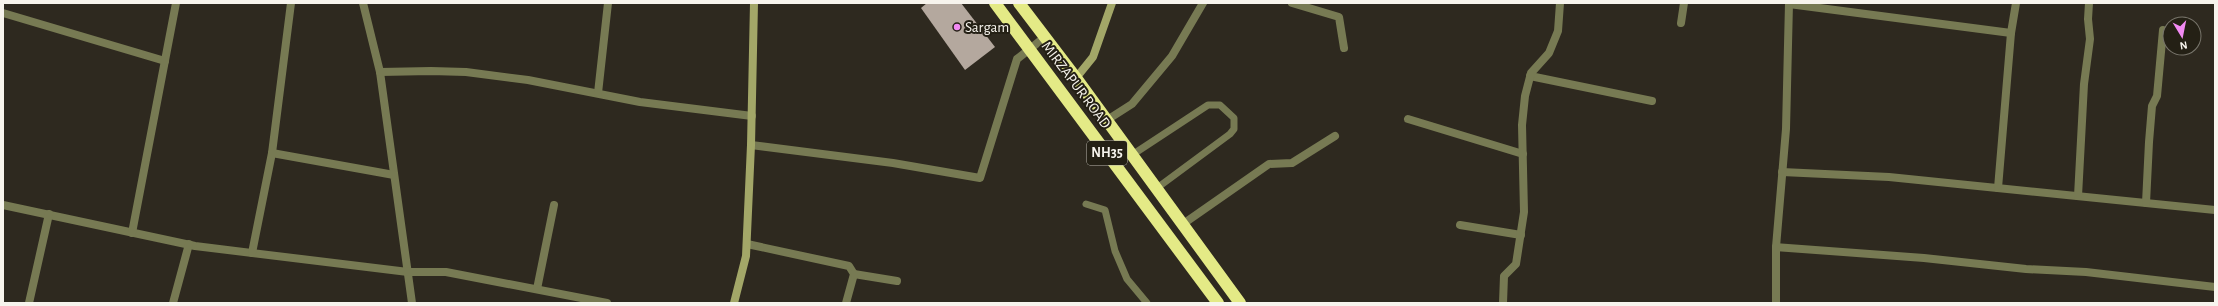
<svg xmlns="http://www.w3.org/2000/svg" width="2218" height="306" font-family="'Alegreya Sans',sans-serif">
<rect width="100%" height="100%" fill="#2e291f"/>
<path fill="#b4a89e" d="M927,3H961L995,47L965,70L921,8Z"/>
<g fill="none" stroke-linecap="round" stroke-linejoin="round">
<g stroke="#777a53" stroke-width="7">
<path d="M1132,155L1208,105H1220L1234,118V129L1230,134L1157,188"/>
<path d="M1086,204L1105,210L1115,251L1127,279L1147,303"/>
</g>
<g stroke="#777a53" stroke-width="8">
<path d="M363,3L380,72L412,303"/>
<path d="M1292,3L1339,17L1344,48"/>
<path d="M1789,4L2011,33"/>
<path d="M3,13L165,61"/>
<path d="M1681,23L1684,3"/>
<path d="M380,72L431,71L466,72L528,80L640,102L752,116"/>
<path d="M1530,76L1652,101"/>
<path d="M598,93L608,3"/>
<path d="M1408,119L1523,154"/>
<path d="M1107,120L1132,104L1172,56L1203,3"/>
<path d="M751,145L893,163L980,178L1017,59L1045,37"/>
<path d="M272,153L394,175"/>
<path d="M1782,172L1889,177L2215,210"/>
<path d="M1998,188L2011,33L2016,3"/>
<path d="M2078,196L2084,84L2090,39L2088,19L2089,3"/>
<path d="M2146,203L2149,142L2152,106L2157,96L2163,30"/>
<path d="M3,205L195,246L408,272H446L607,303"/>
<path d="M1183,224L1269,164L1292,163L1335,136"/>
<path d="M1460,225L1521,235"/>
<path d="M132,233L176,3"/>
<path d="M747,244L849,266L854,274L846,303"/>
<path d="M1776,247L1924,258L2026,269L2086,272L2215,287"/>
<path d="M252,253L272,153L291,3"/>
<path d="M854,274L897,281"/>
<path d="M537,289L554,205"/>
<path d="M29,303L49,214"/>
<path d="M173,303L189,244"/>
<path d="M1503,303L1504,276L1516,264L1524,212L1522,125L1525,96L1531,73L1549,53L1558,31L1560,3"/>
<path d="M1776,303V247L1786,129L1789,3"/>
</g>
<g stroke="#a3a768" stroke-width="8">
<path d="M1076,78L1093,57L1112,3"/>
<path d="M734,303L746,256L751,145L754,3"/>
</g>
<g stroke="#e4ea86" stroke-width="12">
<path d="M995,3L1218,303"/>
<path d="M1019,3L1076,78L1240,303"/>
</g>
</g>
<circle fill="#f28af3" stroke="#242015" stroke-width="1.5" cx="957" cy="27" r="4"/>
<g text-anchor="middle" dominant-baseline="central" stroke-width="4" stroke-linejoin="round" paint-order="stroke">
<rect fill="#242015" stroke="#b8b4ac" stroke-width="1" x="1087" y="141" width="40" height="24" rx="3"/>
<g font-size="14" font-weight="bold" fill="#f7f4ed">
<text x="1107" y="153">NH35</text>
</g>
<g font-size="15" fill="#f7f4ed" stroke="#242015" text-anchor="start">
<text x="965" y="27">Sargam</text>
</g>
<g font-size="15" fill="#f7f4ed" stroke="#242015">
<text transform="translate(1076 85) rotate(53)">MIRZAPUR ROAD</text>
</g>
</g>
<rect width="2218" height="306" fill="none" stroke="#f7f4ed" stroke-width="8"/>
<g transform="translate(2182 36) rotate(170)"><circle r="19" fill="#242015" stroke="#78756b"/>
<path d="M0-3L7 15L0 10L-7 15Z" fill="#f28af3"/>
<text y="-6" font-size="11" font-weight="bold" text-anchor="middle" fill="#f7f4ed">N</text>
</g>
</svg>
